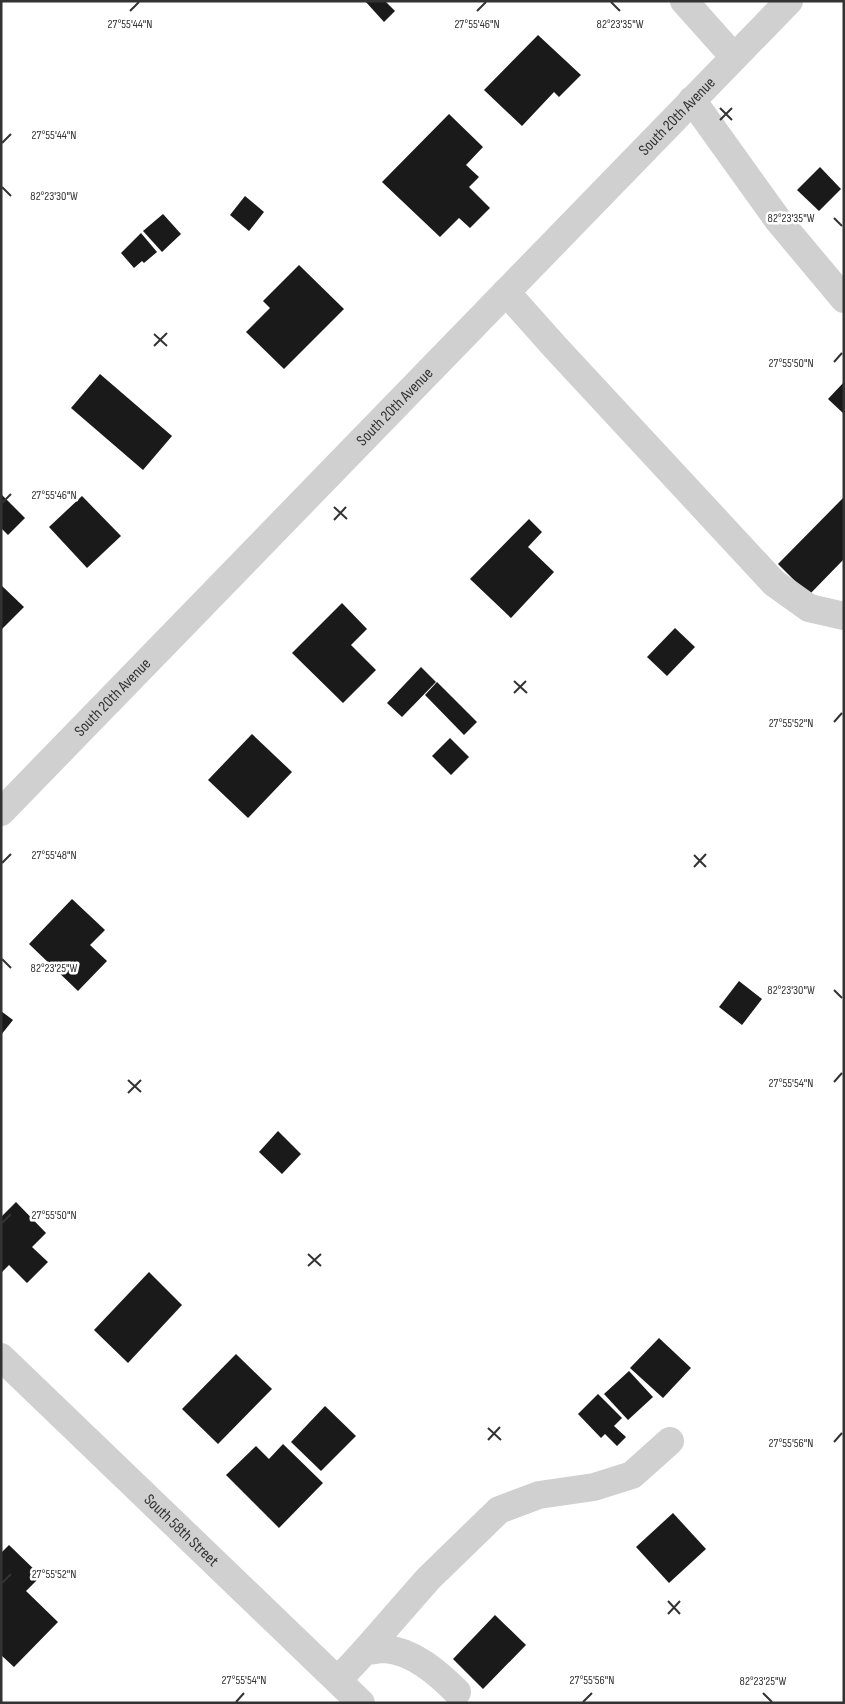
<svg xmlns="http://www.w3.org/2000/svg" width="845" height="1704" font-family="'Sofia Sans Condensed',sans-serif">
<rect width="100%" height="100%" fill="#fff"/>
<g fill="#1a1a1a">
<path d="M365,1H385L395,11L384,22Z"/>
<path d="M538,35L581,75L559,97L554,92L522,126L484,90Z"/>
<path d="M449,114L483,147L466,165L479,177L469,187L490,208L470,228L459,218L440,237L382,182Z"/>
<path d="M820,167L841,189L819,211L797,190Z"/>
<path d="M245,196L264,212L249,231L230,215Z"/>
<path d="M163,214L181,234L162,252L143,231Z"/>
<path d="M141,233L157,252L144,263L142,261L134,268L121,253Z"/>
<path d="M299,265L344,309L284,369L246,332L270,308L263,301Z"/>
<path d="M100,374L172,436L143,470L71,408Z"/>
<path d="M844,382V414L828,399Z"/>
<path d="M1,494L25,518L8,535L1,528Z"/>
<path d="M82,496L121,536L87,568L49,527Z"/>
<path d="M844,497V559L809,595L778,564Z"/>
<path d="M529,519L542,532L528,547L554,572L511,618L470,579Z"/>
<path d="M1,585L24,607L1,630Z"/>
<path d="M342,603L367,629L351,645L376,670L343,703L292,653Z"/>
<path d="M675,628L695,647L667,676L647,657Z"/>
<path d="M421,667L436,682L402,717L387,703Z"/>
<path d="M437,682L477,722L464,735L425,695Z"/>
<path d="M252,734L292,772L248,818L208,780Z"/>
<path d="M450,738L469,757L451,775L432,756Z"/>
<path d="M72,899L105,930L90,945L107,961L78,991L29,944Z"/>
<path d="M739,981L762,999L742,1025L719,1007Z"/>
<path d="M1,1011L13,1020L1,1035Z"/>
<path d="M278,1131L301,1154L282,1174L259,1152Z"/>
<path d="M16,1202L46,1233L32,1247L48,1262L27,1283L9,1265L1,1273V1217Z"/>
<path d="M149,1272L182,1305L128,1363L94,1330Z"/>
<path d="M659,1338L691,1368L663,1398L630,1368Z"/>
<path d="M236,1354L272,1389L218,1444L182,1409Z"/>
<path d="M629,1371L653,1397L628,1420L604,1394Z"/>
<path d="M598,1394L622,1418L614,1426L626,1437L617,1446L605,1434L601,1438L578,1414Z"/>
<path d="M325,1406L356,1436L321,1471L291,1442Z"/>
<path d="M283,1444L323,1483L279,1528L226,1475L256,1446L269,1459Z"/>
<path d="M673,1513L706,1549L669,1583L636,1547Z"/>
<path d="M9,1545L41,1576L26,1591L58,1622L14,1667L1,1655V1553Z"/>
<path d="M495,1615L526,1645L483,1689L453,1659Z"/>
</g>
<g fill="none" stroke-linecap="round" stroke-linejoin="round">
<g stroke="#d0d0d0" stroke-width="28">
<path d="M684,1L734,57"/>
<path d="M692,100L778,220L844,299"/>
<path d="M506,292L555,347L774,583L809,608L844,616"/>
<path id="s1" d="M1,812L789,1"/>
<path id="s2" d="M1,1357L361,1703"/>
<path d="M365,1651L428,1579L499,1510L539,1495L594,1487L632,1475L670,1441"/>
<path d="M338,1680L365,1651C371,1651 378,1649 385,1649C413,1651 438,1673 457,1692"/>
</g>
</g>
<path fill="none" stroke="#333" stroke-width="2" d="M611,2L620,11M130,11L139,2M477,11L486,2M720,108L732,120M720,120L732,108M2,143L11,134M2,187L11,196M834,218L842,226M154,334L167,346M154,346L167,333M834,362L842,353M2,503L11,494M334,507L347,519M334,520L346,507M514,681L527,693M514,693L526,681M834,722L842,713M694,855L706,867M2,863L11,854M694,867L706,854M2,959L11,968M834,990L842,998M128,1080L141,1092M834,1082L842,1073M128,1093L141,1080M2,1223L11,1214M308,1254L321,1266M308,1266L321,1254M488,1428L501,1440M488,1440L500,1427M834,1442L842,1433M2,1583L11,1574M668,1601L680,1614M668,1614L680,1601M763,1693L772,1702M236,1702L244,1693M583,1702L592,1693"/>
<g text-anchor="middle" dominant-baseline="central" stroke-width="5" stroke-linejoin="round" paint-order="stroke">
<g font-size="16" fill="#333" stroke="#fff">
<text stroke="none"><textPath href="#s1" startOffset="970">South 20th Avenue</textPath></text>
<text stroke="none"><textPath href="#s1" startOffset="565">South 20th Avenue</textPath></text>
<text stroke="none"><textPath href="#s1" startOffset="160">South 20th Avenue</textPath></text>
<text stroke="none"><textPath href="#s2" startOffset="250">South 58th Street</textPath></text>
</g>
</g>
<g font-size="12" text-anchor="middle" fill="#333" stroke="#fff" stroke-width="5" stroke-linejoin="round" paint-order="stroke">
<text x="620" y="28">82°23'35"W</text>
<text x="477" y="28">27°55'46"N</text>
<text x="130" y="28">27°55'44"N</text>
<text x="54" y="139">27°55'44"N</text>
<text x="54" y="200">82°23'30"W</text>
<text x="791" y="222">82°23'35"W</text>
<text x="791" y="367">27°55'50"N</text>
<text x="54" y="499">27°55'46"N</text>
<text x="791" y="727">27°55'52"N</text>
<text x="54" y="859">27°55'48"N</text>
<text x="54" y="972">82°23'25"W</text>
<text x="791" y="994">82°23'30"W</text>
<text x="791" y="1087">27°55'54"N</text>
<text x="54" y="1219">27°55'50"N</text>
<text x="791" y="1447">27°55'56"N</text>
<text x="54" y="1578">27°55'52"N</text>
<text x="244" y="1684">27°55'54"N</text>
<text x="592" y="1684">27°55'56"N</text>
<text x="763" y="1685">82°23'25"W</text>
</g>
<rect width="845" height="1704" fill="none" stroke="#333333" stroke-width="5"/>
</svg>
